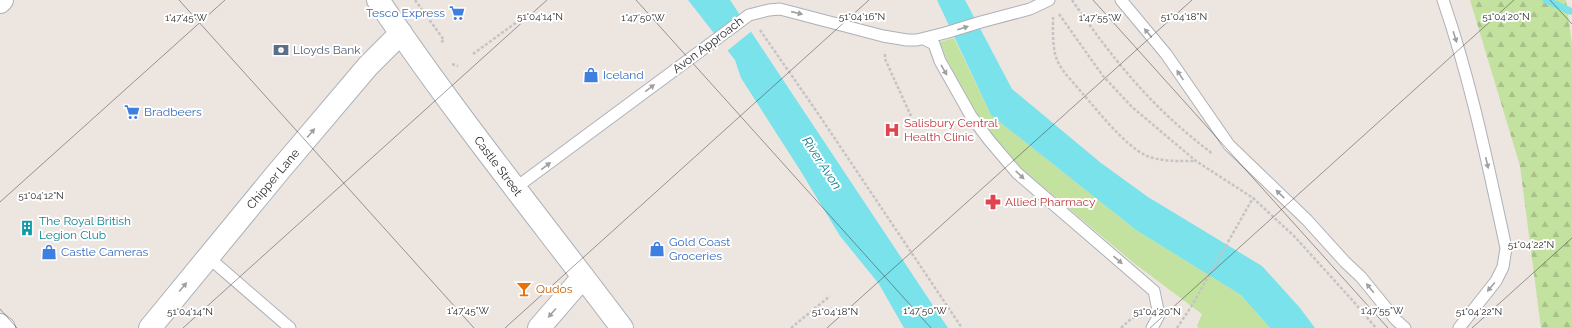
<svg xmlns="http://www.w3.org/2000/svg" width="1572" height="328" font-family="Raleway,sans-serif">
<defs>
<pattern id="forest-firs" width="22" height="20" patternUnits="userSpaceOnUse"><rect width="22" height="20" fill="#c3e19f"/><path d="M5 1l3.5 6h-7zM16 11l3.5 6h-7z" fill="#a8c189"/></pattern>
</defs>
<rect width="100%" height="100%" fill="#ede5e0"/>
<path fill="#c3e19f" d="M954,38L991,115L1136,230L1241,295L1270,328H1199L1197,326L1202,314L1135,264L1017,165L983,124L947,60L940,42Z"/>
<path fill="url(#forest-firs)" d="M1470,0H1566L1572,44V328H1541L1520,166Z"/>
<g fill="#79e2ea">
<path d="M688,0H730L948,328H904L879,284L840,236L800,170L741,78L735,60Z"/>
<path d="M937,0H965L1012,89L1101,163L1148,197L1262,266L1300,308L1315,328H1270L1241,295L1136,230L991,115Z"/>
</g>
<path fill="#ede5e0" d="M742,14L753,30L727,51L717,39Z"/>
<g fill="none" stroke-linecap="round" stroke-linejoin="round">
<path stroke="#79e2ea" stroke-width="7" d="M1546,0L1570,11"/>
<defs>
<g id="service">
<path d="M1121,0L1166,54L1229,145L1307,220L1345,262L1361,277L1396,320L1405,328"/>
<path d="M1443,0C1471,81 1488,165 1506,248L1503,267L1496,281L1459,328"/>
<path d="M924,39L934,44L940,61L971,116L989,140L1017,173L1154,291L1159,315L1152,328"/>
<path d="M514,189L749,15L769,10L780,9L883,36L907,40H917L945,33L981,22L1030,9L1049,0"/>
<path d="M208,257L290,328"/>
</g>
<g id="minor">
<path d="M0,325L4,328"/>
<path d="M150,328L279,171L368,66L401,33"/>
<path d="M539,328L583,277"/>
</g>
<g id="tertiary">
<path d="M378,0C454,113 540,219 622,328"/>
<path d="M0,2L2,0"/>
</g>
</defs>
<use href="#service" stroke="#adb1b8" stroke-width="13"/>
<use href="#minor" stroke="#adb1b8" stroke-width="24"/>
<use href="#tertiary" stroke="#adb1b8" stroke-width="24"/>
<g stroke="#c4c4c4" stroke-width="2.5" stroke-dasharray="3 2" stroke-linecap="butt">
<path d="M415,0L444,40L440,43"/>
<path d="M1072,0C1114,61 1153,109 1213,154"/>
<path d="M1059,14L1103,76L1132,107L1196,161L1253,198L1295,237L1353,301L1376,328"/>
<path d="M1053,17C1053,30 1052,47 1057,60C1062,72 1075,84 1083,94C1099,112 1125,146 1147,156C1163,162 1179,161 1196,161"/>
<path d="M760,30L817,112L962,328"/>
<path d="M473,54L521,19"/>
<path d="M885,54V59L911,116"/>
<path d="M452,64L458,66"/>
<path d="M791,328L830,296"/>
<path d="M1121,328L1132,318L1139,317"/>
<path d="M1177,328L1191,307L1253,198"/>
</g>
<use href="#service" stroke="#fff" stroke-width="11"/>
<use href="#minor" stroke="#fff" stroke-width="22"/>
<use href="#tertiary" stroke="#fff" stroke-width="22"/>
</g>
<defs><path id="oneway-solid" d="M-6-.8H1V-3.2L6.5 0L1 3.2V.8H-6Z"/></defs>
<g fill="#a0a0a0">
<use href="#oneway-solid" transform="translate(797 13) rotate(13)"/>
<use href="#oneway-solid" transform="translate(963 28) rotate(-18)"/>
<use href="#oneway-solid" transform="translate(1148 33) rotate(-130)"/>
<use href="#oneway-solid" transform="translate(1455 37) rotate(72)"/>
<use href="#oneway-solid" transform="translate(944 70) rotate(60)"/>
<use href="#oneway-solid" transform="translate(1180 75) rotate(-124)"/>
<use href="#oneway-solid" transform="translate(650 88) rotate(-37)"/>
<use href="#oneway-solid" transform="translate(311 133) rotate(-50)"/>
<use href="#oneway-solid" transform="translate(1487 163) rotate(77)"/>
<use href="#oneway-solid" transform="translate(546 166) rotate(-37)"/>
<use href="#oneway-solid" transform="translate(1020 175) rotate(44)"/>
<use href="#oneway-solid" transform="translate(1280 194) rotate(-136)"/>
<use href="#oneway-solid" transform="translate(1118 260) rotate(41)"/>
<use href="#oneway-solid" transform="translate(183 287) rotate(-50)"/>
<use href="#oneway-solid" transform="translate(1491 287) rotate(130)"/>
<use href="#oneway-solid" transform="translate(1370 288) rotate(-129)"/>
<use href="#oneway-solid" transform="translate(552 313) rotate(131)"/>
</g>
<path fill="none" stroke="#2d2d2d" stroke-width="1" stroke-opacity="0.45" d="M179,0L474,328M636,0L931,328M1093,0L1388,328M1550,0L1572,24M0,202L225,0M0,309L17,328M183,328L547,0M505,328L869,0M827,328L1192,0M1150,328L1514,0M1472,328L1572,238"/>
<defs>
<symbol id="supermarket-bare" viewBox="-9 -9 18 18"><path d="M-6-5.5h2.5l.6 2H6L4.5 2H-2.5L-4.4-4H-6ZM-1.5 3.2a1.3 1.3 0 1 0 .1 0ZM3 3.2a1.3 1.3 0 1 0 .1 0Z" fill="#3f7fe0" stroke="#fff" stroke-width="2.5" paint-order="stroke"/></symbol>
<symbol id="bank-bare" viewBox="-9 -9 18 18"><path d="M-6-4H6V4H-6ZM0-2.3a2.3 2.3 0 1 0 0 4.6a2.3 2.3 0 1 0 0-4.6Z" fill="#5c6f8a" stroke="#fff" stroke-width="2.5" paint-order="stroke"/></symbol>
<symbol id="shop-bare" viewBox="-9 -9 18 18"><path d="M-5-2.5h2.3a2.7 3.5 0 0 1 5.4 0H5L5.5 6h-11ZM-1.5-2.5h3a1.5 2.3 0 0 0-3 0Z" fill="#3f7fe0" stroke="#fff" stroke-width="2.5" paint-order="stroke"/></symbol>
<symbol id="hospital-bare" viewBox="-9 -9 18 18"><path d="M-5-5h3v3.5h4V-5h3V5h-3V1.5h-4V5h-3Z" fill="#e0444e" stroke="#fff" stroke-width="2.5" paint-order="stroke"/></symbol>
<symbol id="pharmacy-bare" viewBox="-9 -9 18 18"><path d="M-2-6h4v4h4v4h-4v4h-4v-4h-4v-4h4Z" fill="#e0444e" stroke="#fff" stroke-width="2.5" paint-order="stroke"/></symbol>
<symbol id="building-bare" viewBox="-9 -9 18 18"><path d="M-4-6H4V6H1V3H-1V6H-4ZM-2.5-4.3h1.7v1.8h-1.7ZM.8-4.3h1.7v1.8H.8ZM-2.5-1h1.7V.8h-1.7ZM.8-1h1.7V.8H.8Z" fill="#0f9aa8" stroke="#fff" stroke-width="2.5" paint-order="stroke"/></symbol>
<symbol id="bar-bare" viewBox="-9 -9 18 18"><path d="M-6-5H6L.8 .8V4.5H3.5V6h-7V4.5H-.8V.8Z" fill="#e8710a" stroke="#fff" stroke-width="2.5" paint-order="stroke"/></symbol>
</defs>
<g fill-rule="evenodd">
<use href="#supermarket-bare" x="446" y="2" width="22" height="22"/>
<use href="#bank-bare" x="270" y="39" width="22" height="22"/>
<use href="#shop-bare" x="580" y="64" width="22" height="22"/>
<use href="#supermarket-bare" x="121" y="101" width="22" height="22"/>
<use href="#hospital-bare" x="881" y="119" width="22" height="22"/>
<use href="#pharmacy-bare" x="982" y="191" width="22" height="22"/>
<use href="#building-bare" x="16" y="217" width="22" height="22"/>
<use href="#shop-bare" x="646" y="238" width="22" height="22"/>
<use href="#shop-bare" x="38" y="241" width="22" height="22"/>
<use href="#bar-bare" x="513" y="278" width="22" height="22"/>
</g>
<g text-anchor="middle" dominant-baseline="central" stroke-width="4" stroke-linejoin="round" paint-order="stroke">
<g font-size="12" fill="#366cbe" stroke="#fff" text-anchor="start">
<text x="445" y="13" text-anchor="end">Tesco Express</text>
<text x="603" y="75">Iceland</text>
<text x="144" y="112">Bradbeers</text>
<text x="669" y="242">Gold Coast<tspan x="669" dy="14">Groceries</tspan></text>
<text x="61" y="252">Castle Cameras</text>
</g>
<g font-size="12" fill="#2d2d2d" stroke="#fff">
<text transform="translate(708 45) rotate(-37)">Avon Approach</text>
<text transform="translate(498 166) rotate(53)">Castle Street</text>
<text transform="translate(273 179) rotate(-50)">Chipper Lane</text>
</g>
<g font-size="12" fill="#4e5e75" stroke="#fff" text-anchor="start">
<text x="293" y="50">Lloyds Bank</text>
</g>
<g font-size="12" fill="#be3a42" stroke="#fff" text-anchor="start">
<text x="904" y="123">Salisbury Central<tspan x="904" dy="14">Health Clinic</tspan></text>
<text x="1005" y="202">Allied Pharmacy</text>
</g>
<g font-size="12" fill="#0d838f" stroke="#fff" text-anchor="start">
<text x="39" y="221">The Royal British<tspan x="39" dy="14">Legion Club</tspan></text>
</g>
<g font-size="12" fill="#c56008" stroke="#fff" text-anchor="start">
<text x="536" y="289">Qudos</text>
</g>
<g font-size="13" font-style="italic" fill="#148092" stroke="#fff">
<text transform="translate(822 163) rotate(57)">River Avon</text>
</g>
</g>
<g font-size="10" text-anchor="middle" fill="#2d2d2d" stroke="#fff" stroke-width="4" stroke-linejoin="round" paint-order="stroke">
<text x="540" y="20">51°04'14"N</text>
<text x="862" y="20">51°04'16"N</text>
<text x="1184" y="20">51°04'18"N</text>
<text x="1506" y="20">51°04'20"N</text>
<text x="186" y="21">1°47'45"W</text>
<text x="643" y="21">1°47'50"W</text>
<text x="1100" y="21">1°47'55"W</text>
<text x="41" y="199">51°04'12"N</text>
<text x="1531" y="248">51°04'22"N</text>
<text x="468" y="314">1°47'45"W</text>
<text x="925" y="314">1°47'50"W</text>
<text x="1382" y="314">1°47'55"W</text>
<text x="190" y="315">51°04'14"N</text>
<text x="835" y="315">51°04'18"N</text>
<text x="1157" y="315">51°04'20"N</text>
<text x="1479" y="315">51°04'22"N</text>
</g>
</svg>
